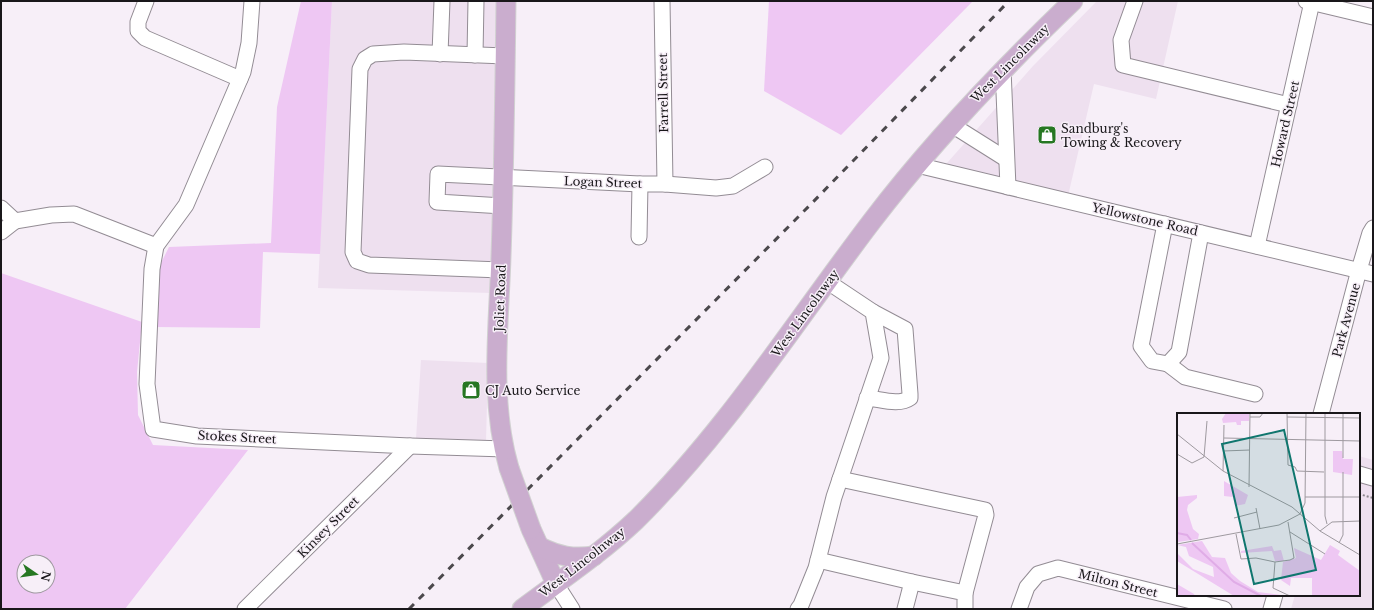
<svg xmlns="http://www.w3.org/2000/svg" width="1374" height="610" font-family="'Libre Baskerville',serif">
<rect width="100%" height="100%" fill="#f7eff8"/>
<g fill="#eee0ef">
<path d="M332,1H500L491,293L318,288Z"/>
<path d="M1097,1H1178L1156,99L1094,84L1068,196L950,167L947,163L1033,66Z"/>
<path d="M421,360L488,363L486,441L416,439Z"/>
<path d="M1359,456L1373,460V609H1291L1295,595H1359Z"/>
</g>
<g fill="#eec7f3" fill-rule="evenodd">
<path d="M301,1H332L320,254L263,252L260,328L155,327L160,265L169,247L271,243L277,107Z"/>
<path d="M769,1H973L841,135L764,91Z"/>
<path d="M1,273L142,322L137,372L138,415L153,445L248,450L125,609H1ZM24,562H48V586H24Z"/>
</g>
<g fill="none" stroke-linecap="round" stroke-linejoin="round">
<defs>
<g id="minor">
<path d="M146,1L138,22V31L145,38L240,79"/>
<path d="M252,1L249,43L243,72L186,205L156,246L152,269L147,384L153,429L197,436L410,446L505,449"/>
<path d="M662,1L665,184"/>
<path d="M1135,1L1121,40L1123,65L1289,105"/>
<path d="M1306,1L1373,17"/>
<path d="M440,54L442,1"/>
<path d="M475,55L476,1"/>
<path d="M1003,69L1008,187"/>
<path d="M952,125L1006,159"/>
<path d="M917,165L1373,274"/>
<path d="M503,206L437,202L438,174L640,184H665L716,188L733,186L765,167"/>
<path d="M1,208L15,221L51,215L74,214L156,246"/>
<path d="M1165,224L1141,346L1152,361L1168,364L1179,352L1201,233"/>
<path d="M1,232L15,221"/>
<path d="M639,237L640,184"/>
<path d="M1257,246L1312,2"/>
<path d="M501,270L369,265L357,261L353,252L360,69L365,59L373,54L404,52L505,56"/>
<path d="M1168,364L1185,377L1255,394"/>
<path d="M867,398C880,399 899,406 910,398V394L905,329L873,312"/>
<path d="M1321,414L1359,270L1370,233L1373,228"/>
<path d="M1359,474L1373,478"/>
<path d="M840,479L985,510L986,515L965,593"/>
<path d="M818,560L912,582"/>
<path d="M556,584L572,609"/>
<path d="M245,609L410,446"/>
<path d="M798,609L801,605L816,568L834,497L881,358L873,312L828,282"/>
<path d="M905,609L912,582L965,593V609"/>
<path d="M1019,609L1027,587L1038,574L1058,568L1224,609"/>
<path d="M1271,609L1275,595"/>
</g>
<g id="major">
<path d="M506,1C505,86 504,171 501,256C499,326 489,399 509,468"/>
<path d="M531,529L556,584"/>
<path d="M540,547C558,556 573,559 594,556"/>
<path d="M522,609C561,580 601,553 636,520C727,430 795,322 872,221C932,142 1001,70 1073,1"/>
</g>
</defs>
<use href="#minor" stroke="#938c94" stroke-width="17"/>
<use href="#major" stroke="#d1d1d1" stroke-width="21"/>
<path stroke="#8a858b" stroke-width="2" stroke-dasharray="2 2" stroke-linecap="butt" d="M1359,494L1373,498"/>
<use href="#minor" stroke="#fff" stroke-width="15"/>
<use href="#major" stroke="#caadce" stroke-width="19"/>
<path stroke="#4b484c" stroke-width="3" stroke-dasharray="7 7" stroke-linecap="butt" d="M409,609L812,203L1009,1"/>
<defs>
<path id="major-bridge" d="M509,468L531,529"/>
</defs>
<use href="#major-bridge" stroke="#d1d1d1" stroke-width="21" stroke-linecap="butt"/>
<use href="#major-bridge" stroke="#caadce" stroke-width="19"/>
</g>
<defs>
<symbol id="shop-square" viewBox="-11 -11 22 22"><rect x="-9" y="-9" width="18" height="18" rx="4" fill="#267722" stroke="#f7eff8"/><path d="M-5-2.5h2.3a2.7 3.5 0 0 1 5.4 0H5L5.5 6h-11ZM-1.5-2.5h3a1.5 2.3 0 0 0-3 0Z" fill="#fff"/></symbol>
</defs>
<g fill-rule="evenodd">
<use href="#shop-square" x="1036" y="124" width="22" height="22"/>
<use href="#shop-square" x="460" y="379" width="22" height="22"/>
</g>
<g text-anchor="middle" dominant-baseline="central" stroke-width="3" stroke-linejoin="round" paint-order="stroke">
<g font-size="12" fill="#19171a" stroke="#f7eff8">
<text transform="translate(1010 63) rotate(-45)">West Lincolnway</text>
<text transform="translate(663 93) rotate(-91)">Farrell Street</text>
<text transform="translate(1285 124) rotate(-77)">Howard Street</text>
<text transform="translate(603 182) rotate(2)">Logan Street</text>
<text transform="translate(1145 219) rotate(13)">Yellowstone Road</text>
<text transform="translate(500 298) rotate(-88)">Joliet Road</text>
<text transform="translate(805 313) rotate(-54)">West Lincolnway</text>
<text transform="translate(1346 320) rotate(-75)">Park Avenue</text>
<text transform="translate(237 437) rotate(3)">Stokes Street</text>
<text transform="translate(328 527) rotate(-45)">Kinsey Street</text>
<text transform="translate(582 562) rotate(-38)">West Lincolnway</text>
<text transform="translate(1118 583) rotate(14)">Milton Street</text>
</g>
<g font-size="12" fill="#19171a" stroke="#f7eff8" text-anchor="start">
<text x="1061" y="128">Sandburg's<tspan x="1061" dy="14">Towing &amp; Recovery</tspan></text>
<text x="485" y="390">CJ Auto Service</text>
</g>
</g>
<g transform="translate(1177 413)">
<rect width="183" height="183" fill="#f7eff8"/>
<path d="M49,0H72V8H64V12H60L59,9L46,10L45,6ZM156,38H165L166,46H176L175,62L156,59ZM47,68L71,82L68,91L58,93L56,84L47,83ZM20,82V85L11,92L10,97L16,116L22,121L21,126L1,129L0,84ZM25,128L35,144L48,145L54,160L63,168L81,179L111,183H57L0,148V140L16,156L37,164L36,154L12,143L9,134L0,132ZM153,132L163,138L161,142L183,158V183H135V165H114L113,173L104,167L106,149L119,145L117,135L144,147ZM95,133L97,138L104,137L107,148H98L95,138L64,140V138ZM0,171L17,181L18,183H0Z" fill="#eec7f3"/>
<path fill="none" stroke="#e0ace7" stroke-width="2" d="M0,120L10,122L14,127M15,130L57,169L84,183"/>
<path fill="none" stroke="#9e999f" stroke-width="1" d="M110,0L111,52L118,54L120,58L147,59M148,0V103L150,111M166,0V45M73,4H83L86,0M110,4L183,5M0,21L46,58L115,94L143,118L183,142M47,25L183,28M46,38L73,37M0,41L15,50L27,44L30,8M46,58L47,12M72,74L73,0M128,84H183M79,95L83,116M123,101L128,90L129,0M57,105L80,99M143,118L155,109L183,108M113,119L148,141M59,121L64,146L79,145L98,149L113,147L117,145L111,109M162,130L166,122V59M0,131L102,112L123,101M98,149L96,175L113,183"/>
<path fill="#0f766e" fill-opacity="0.15" stroke="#0f766e" stroke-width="2" d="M107,17L139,157L77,171L45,31Z"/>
<rect width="183" height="183" fill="none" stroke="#19171a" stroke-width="2"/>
</g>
<rect width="1374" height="610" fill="none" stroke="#19171a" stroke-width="4"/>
<g transform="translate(36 574) rotate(103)"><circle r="19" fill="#f7eff8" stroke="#9e999f"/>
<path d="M0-3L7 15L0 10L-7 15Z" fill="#267722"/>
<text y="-6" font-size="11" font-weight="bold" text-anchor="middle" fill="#19171a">N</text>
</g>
</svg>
